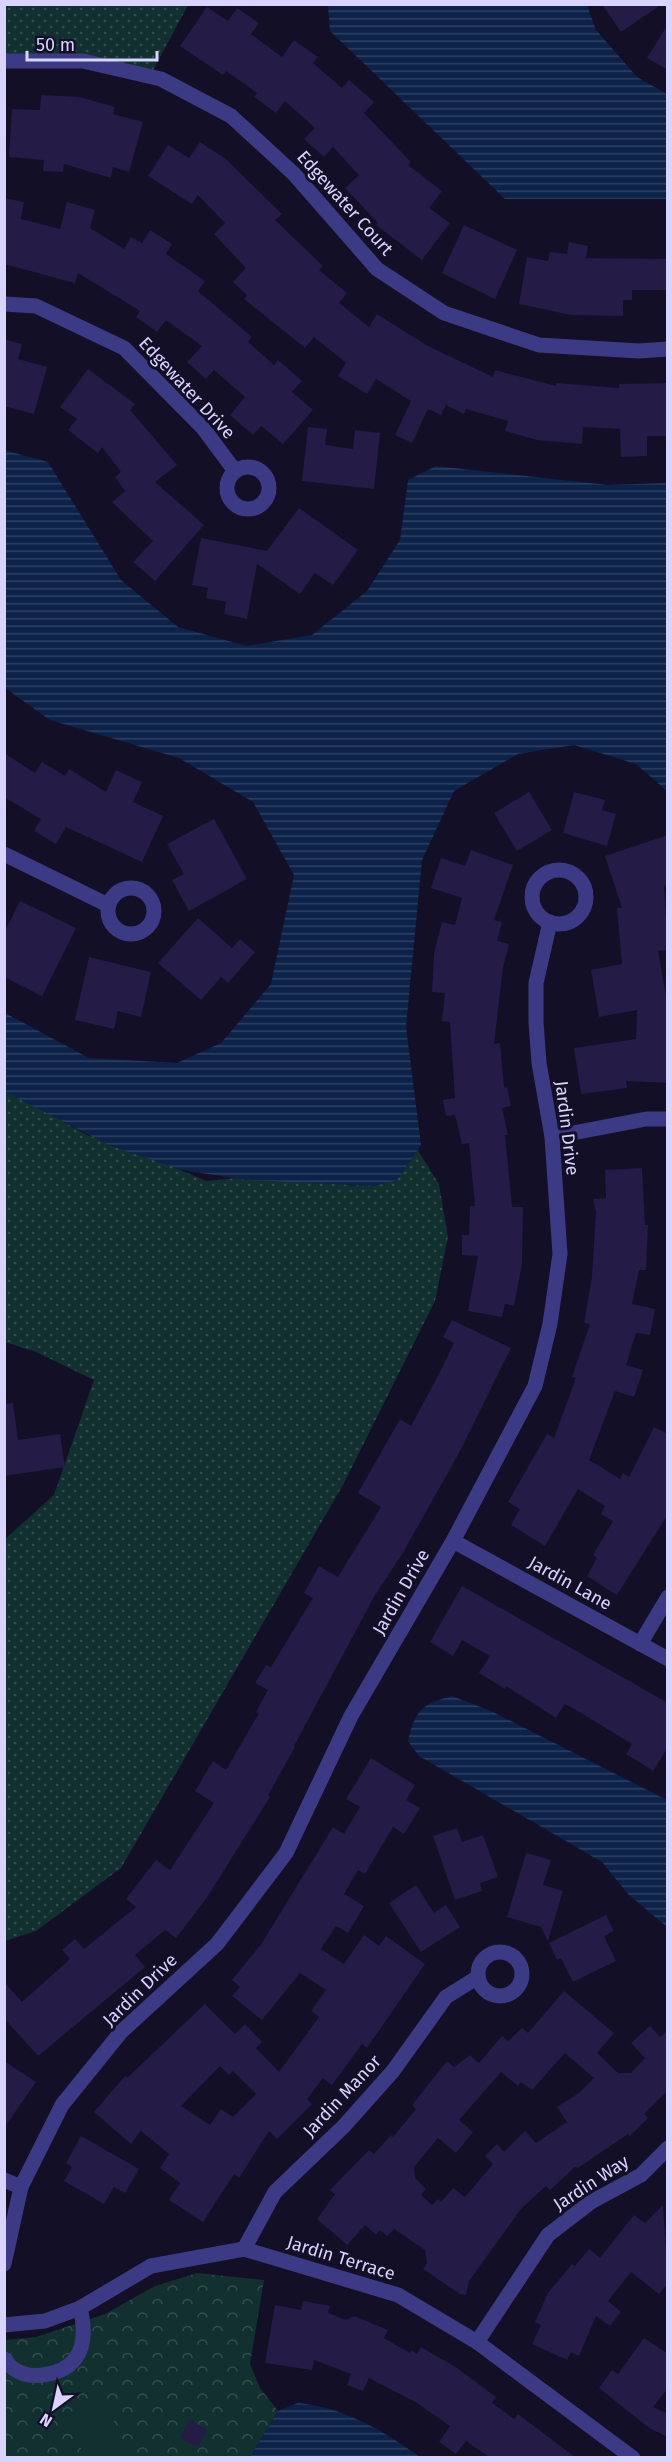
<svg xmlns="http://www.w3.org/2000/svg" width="672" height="2462" font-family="'Fira Sans',sans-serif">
<defs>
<pattern id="grass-dots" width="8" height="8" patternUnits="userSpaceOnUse" patternTransform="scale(1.5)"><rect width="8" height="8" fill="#12302f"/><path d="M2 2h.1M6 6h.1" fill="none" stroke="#344d4e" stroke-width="1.8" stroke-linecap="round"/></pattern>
<pattern id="park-crowns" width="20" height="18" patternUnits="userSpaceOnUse" patternTransform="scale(1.5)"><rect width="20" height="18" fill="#12302f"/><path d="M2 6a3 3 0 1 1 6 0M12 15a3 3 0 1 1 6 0" fill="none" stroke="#344d4e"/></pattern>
<pattern id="water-rules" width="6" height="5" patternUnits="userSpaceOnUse" patternTransform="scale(1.5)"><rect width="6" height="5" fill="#0c2248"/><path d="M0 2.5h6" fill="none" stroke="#2f4163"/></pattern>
</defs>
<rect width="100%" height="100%" fill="#130f26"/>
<g fill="url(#grass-dots)">
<path d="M5,5H188L150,76L83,61H5Z"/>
<path d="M5,1076L60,1120L89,1136L107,1138L206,1181L280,1174L333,1179L352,1186L372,1183L412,1141L439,1184L448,1237L435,1301L343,1485L121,1868L36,1931L5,1941L4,1540L54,1495L94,1380L36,1352L5,1342Z"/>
</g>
<path fill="url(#park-crowns)" d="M197,2273L264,2280L250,2364L260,2388L278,2411L250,2457L5,2458V2340L36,2337L105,2314L155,2286Z"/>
<path fill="#12302f" d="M103,2398L130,2457H85L66,2414Z"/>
<g fill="url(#water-rules)">
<path d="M328,5H587L596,30L637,77L667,94V199H505L330,31Z"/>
<path d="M4,450L48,462L121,580L178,627L247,646L312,635L367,591L400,540L408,480L436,466L608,485L667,483V791L636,764L574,745L518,754L454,791L422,860L406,1027L421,1145L397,1180L375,1186L246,1180L182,1170L111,1146L5,1092V1013L89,1058L177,1063L221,1043L271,984L294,875L253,802L179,758L50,720L5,688Z"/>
<path d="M452,1696L491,1711L667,1800V1927L628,1894L602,1862L419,1756L408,1741C415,1710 422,1704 452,1696Z"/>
<path d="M298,2403C343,2407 384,2431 420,2457H250L278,2411Z"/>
</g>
<g fill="#241b47" fill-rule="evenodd">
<path d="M602,4H662L621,32Z"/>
<path d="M207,7L228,21L237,8L259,23L251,34L282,57L294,40L318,57L313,63L342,88L349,80L374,102L364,113L411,162L408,165L442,191L429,208L450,223L422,260L376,225L378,223L345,188L359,175L333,147L324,157L304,139L315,128L285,101L276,113L254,97L257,93L226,71L223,75L180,46Z"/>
<path d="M668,24V70L647,58Z"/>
<path d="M41,95L80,97L115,107L113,114L143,122L129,172L113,167L111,178L64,164L63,172L43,171L44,160L9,157L12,109L40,110Z"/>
<path d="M200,142L226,159L282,214L275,220L323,266L319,270L347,293L339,303L369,327L377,314L426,345L493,377L495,370L556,386V383L619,388V384L668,383V436H647V456L621,457L620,429L583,427L582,444L537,440L505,431L508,421L466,409L464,414L446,405L441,415L428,409L412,443L395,435L411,401L376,379L367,394L338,376L346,363L314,337L305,348L244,299L247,295L233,282L246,268L214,234L225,223L198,195L192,204L148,176L168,145L189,158Z"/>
<path d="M4,198L24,202L21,219L60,229L67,202L95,210L90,228L124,249L131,237L142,243L150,230L172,244L166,254L205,281L198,291L252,337L248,342L274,365L278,360L302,381L292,392L313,410L283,444L261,426L253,435L230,415L245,397L214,370L206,379L187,362L202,346L166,320L157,332L136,317L140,311L78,273L75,283L4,264Z"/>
<path d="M464,225L517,250L495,299L442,273Z"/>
<path d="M569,242L588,246L586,258L668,259V290H632V300H623V316L571,315L519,304L527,257L548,261L550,252L567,254Z"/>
<path d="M4,339L22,344L18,359L47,367L34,414L4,406Z"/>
<path d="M88,369L135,404L130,410L177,465L155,482L204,525L155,581L133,562L153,541L112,502L125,491L115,477L121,472L102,447L98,453L68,430L77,419L60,407Z"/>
<path d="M308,427L327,429L325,445L353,449L355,430L380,433L374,489L302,481Z"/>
<path d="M299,508L358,550L333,585L315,573L300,594L257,564L247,619L224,614L226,602L206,598L208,588L192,585L201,538L267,551Z"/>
<path d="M4,753L35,773L42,762L65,776L69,769L106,792L116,770L142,782L133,802L163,816L142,862L66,827L56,844L34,831L41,819L4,797Z"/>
<path d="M529,792L552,830L517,851L494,813Z"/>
<path d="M574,792L605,800L602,810L616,814L607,846L563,833Z"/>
<path d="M214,819L247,879L189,911L172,880L184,874L167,844Z"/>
<path d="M668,835V885L664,886L668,950L658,951L668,1007V1083L626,1081L627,1088L581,1094L574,1048L636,1039L637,1010L599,1017L591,970L622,964L617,908H622L605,856Z"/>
<path d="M471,850L513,865L494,920L502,922L497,941L509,944L503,967L494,1044L500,1043L504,1088L507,1087L511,1106L502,1108L508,1135H505L512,1207H523L522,1264L514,1306L505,1304L502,1317L468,1311L478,1256L462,1255V1235H469L470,1206H475L469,1143L462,1144L455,1115L446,1116L443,1100L455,1098L450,1022L442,1021L445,993L432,992L434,953L442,922L455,925L462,898L431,888L441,858L465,866Z"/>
<path d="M20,901L76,928L42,996L4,977V933Z"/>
<path d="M198,918L232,948L240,939L255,952L228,983L221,977L201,1000L158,963Z"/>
<path d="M89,957L151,972L141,1017L118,1011L114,1029L75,1020Z"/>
<path d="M642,1168L645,1225H648L646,1270H639L632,1304L655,1309L650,1335L636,1333L626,1365L643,1370L634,1397L615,1391L589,1460L620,1479L623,1473L629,1477L654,1427L668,1434V1514L617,1595L587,1576L597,1558L593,1555L613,1521L601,1514L605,1506L578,1489L545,1546L511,1525L520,1509L508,1502L547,1434L554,1438L576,1378L572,1377L590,1324L584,1323L592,1277L596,1212L593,1199L606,1198L605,1170Z"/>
<path d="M452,1320L511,1348L459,1453L404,1551L374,1597L294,1746L295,1747L268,1795L270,1797L206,1899L176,1938L165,1930L135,1955L145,1967L38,2056L4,2018V1982L22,2002L70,1959L62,1950L75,1939L84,1949L136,1907L126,1899L156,1860L170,1870L214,1803L195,1791L213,1761L226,1770L259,1713L256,1712L268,1690L255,1683L266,1665L271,1667L313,1598L304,1593L319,1566L338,1577L381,1507L358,1493L400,1419L411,1426L439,1374L454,1343L443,1337Z"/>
<path d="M13,1403L18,1440L60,1434L65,1467L4,1476V1404Z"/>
<path d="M462,1586L668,1703V1747L653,1771L626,1754L632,1744L576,1710L565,1704L556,1718L506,1686L505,1689L479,1673L490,1656L462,1640L453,1656L430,1642Z"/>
<path d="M371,1758L415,1785L406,1800L420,1808L404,1834L393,1827L365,1874L358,1870L344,1894L364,1906L348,1933L336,1926L321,1949L344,1964L364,1935L379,1946L386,1936L425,1964L367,2048L362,2044L332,2085L323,2078L307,2099L312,2104L277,2139L269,2131L239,2178L234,2174L203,2222L169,2200L180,2183L160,2168L169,2154L141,2131L131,2144L94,2112L125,2076L127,2078L205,2004L235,2034L245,2024L262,2042L256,2048L279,2072L319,2017L311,2011L326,1990L300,1973L262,2020L232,1996L240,1987L232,1980L262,1943L333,1827L344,1834L360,1807L346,1799ZM220,2066L229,2075L233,2071L256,2094L233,2117L221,2109L210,2125L181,2106Z"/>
<path d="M457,1828L462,1842L483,1835L498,1877L480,1883L482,1891L455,1900L433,1836Z"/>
<path d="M526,1853L551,1860L543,1885L563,1891L548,1941L541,1927L507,1917Z"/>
<path d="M416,1885L434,1913L446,1905L460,1927L421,1952L389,1903Z"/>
<path d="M606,1915L614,1931L604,1936L616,1961L573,1982L561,1958L557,1960L549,1943Z"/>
<path d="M564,1991L614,2033L597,2053L618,2073H631L645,2058L631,2043L650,2026L660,2037L668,2030V2090L644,2114L648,2118L630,2136L628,2134L578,2168L575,2167L550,2190L546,2186L521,2209L469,2281L466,2295L460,2294L423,2269L427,2263L425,2250L394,2229L387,2236L380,2230L376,2235L365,2225L347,2245L317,2219L335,2194L330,2190L369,2150L374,2154L391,2135L393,2137L416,2109L412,2105L447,2061L454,2067L470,2055L479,2063L502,2036L508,2041L522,2028L528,2033ZM565,2053L594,2078L579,2093L557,2107L567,2122L536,2143L525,2131L504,2152L497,2144L485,2156L493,2164L465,2197L453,2188L441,2202L438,2199L432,2205L421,2195L426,2189L415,2178L414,2167L438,2138L456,2153L473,2132L459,2120L501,2072L518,2086L521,2082L532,2090Z"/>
<path d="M4,2061L36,2082L4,2128Z"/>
<path d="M81,2136L139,2169L125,2193L114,2187L104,2204L64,2181L72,2167L66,2163Z"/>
<path d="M663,2205L668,2283L659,2294L631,2272L608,2301L621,2312L610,2326L596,2316L579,2356L571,2352L567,2360L532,2344L541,2325L535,2322L548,2293L572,2264L575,2266L589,2249L600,2258L634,2215L645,2223Z"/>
<path d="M303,2301L330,2306L328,2313L346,2320L354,2316L388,2330L384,2338L410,2353L411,2350L417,2354L421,2347L457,2368L496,2397L492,2403L514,2419L518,2414L575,2457H489L466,2441L456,2454L439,2442L450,2426L417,2403L369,2378L363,2391L347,2385L351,2374L314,2360L312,2370L265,2363L275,2305L301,2310Z"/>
<path d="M644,2338L668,2354V2388L653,2407L668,2414V2437L649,2428L599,2388L612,2370L618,2374Z"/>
<path d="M189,2420L207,2429L198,2447L180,2438Z"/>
</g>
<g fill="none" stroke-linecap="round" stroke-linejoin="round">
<g stroke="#3d3a85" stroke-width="15">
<path d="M4,61H83L161,79L231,116L294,174L377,269L444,313L539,345L639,351L668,349"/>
<path d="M4,304L36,306L124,348L203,428L235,471"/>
<circle cx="248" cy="488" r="21"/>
<path d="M4,854L108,905"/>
<circle cx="559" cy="897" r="27"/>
<circle cx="131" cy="911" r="23"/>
<path d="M552,1137L646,1119H668"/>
<path d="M453,1541L668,1659"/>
<path d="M640,1644L668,1597"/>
<circle cx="500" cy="1974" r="22"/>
<path d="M4,2180L21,2187"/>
<path d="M244,2249L275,2192L344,2126L393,2071L446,1997L478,1977"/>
<path d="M4,2264L21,2187L62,2105L121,2032L217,1944L286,1853L351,1716L453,1541L535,1386L550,1324L560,1254L552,1137L539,1063L536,1022V983L550,922"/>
<path d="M4,2325L45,2321L80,2308L151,2266L244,2249L398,2295L477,2342L633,2458"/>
<path d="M477,2342L548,2235L591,2202L641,2175L668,2148"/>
<path d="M4,2359C7,2362 10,2367 14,2369C30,2381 63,2375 75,2359C86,2345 84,2324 80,2308"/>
</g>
</g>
<g text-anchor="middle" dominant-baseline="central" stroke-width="6" stroke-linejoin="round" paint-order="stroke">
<g font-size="18" fill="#d9d4ff" stroke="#130f26">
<text transform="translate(345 203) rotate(48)">Edgewater Court</text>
<text transform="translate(187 388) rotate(47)">Edgewater Drive</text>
<text transform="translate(567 1128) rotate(83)">Jardin Drive</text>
<text transform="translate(570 1583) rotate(29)">Jardin Lane</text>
<text transform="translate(401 1592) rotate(-60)">Jardin Drive</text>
<text transform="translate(140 1990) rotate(-44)">Jardin Drive</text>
<text transform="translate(342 2096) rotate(-47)">Jardin Manor</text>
<text transform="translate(591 2183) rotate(-33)">Jardin Way</text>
<text transform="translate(341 2258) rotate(17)">Jardin Terrace</text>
</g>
</g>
<rect width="672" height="2462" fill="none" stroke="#d9d4ff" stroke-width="12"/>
<g transform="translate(54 2408) rotate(213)" stroke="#130f26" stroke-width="4.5" paint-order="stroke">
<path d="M0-4.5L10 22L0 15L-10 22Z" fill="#d9d4ff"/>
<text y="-9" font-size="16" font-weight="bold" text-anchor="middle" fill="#d9d4ff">N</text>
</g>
<path d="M27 51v9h130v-9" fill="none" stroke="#d9d4ff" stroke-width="3"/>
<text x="36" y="51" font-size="18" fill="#d9d4ff" stroke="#130f26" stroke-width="4.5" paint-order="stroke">50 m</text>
</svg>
